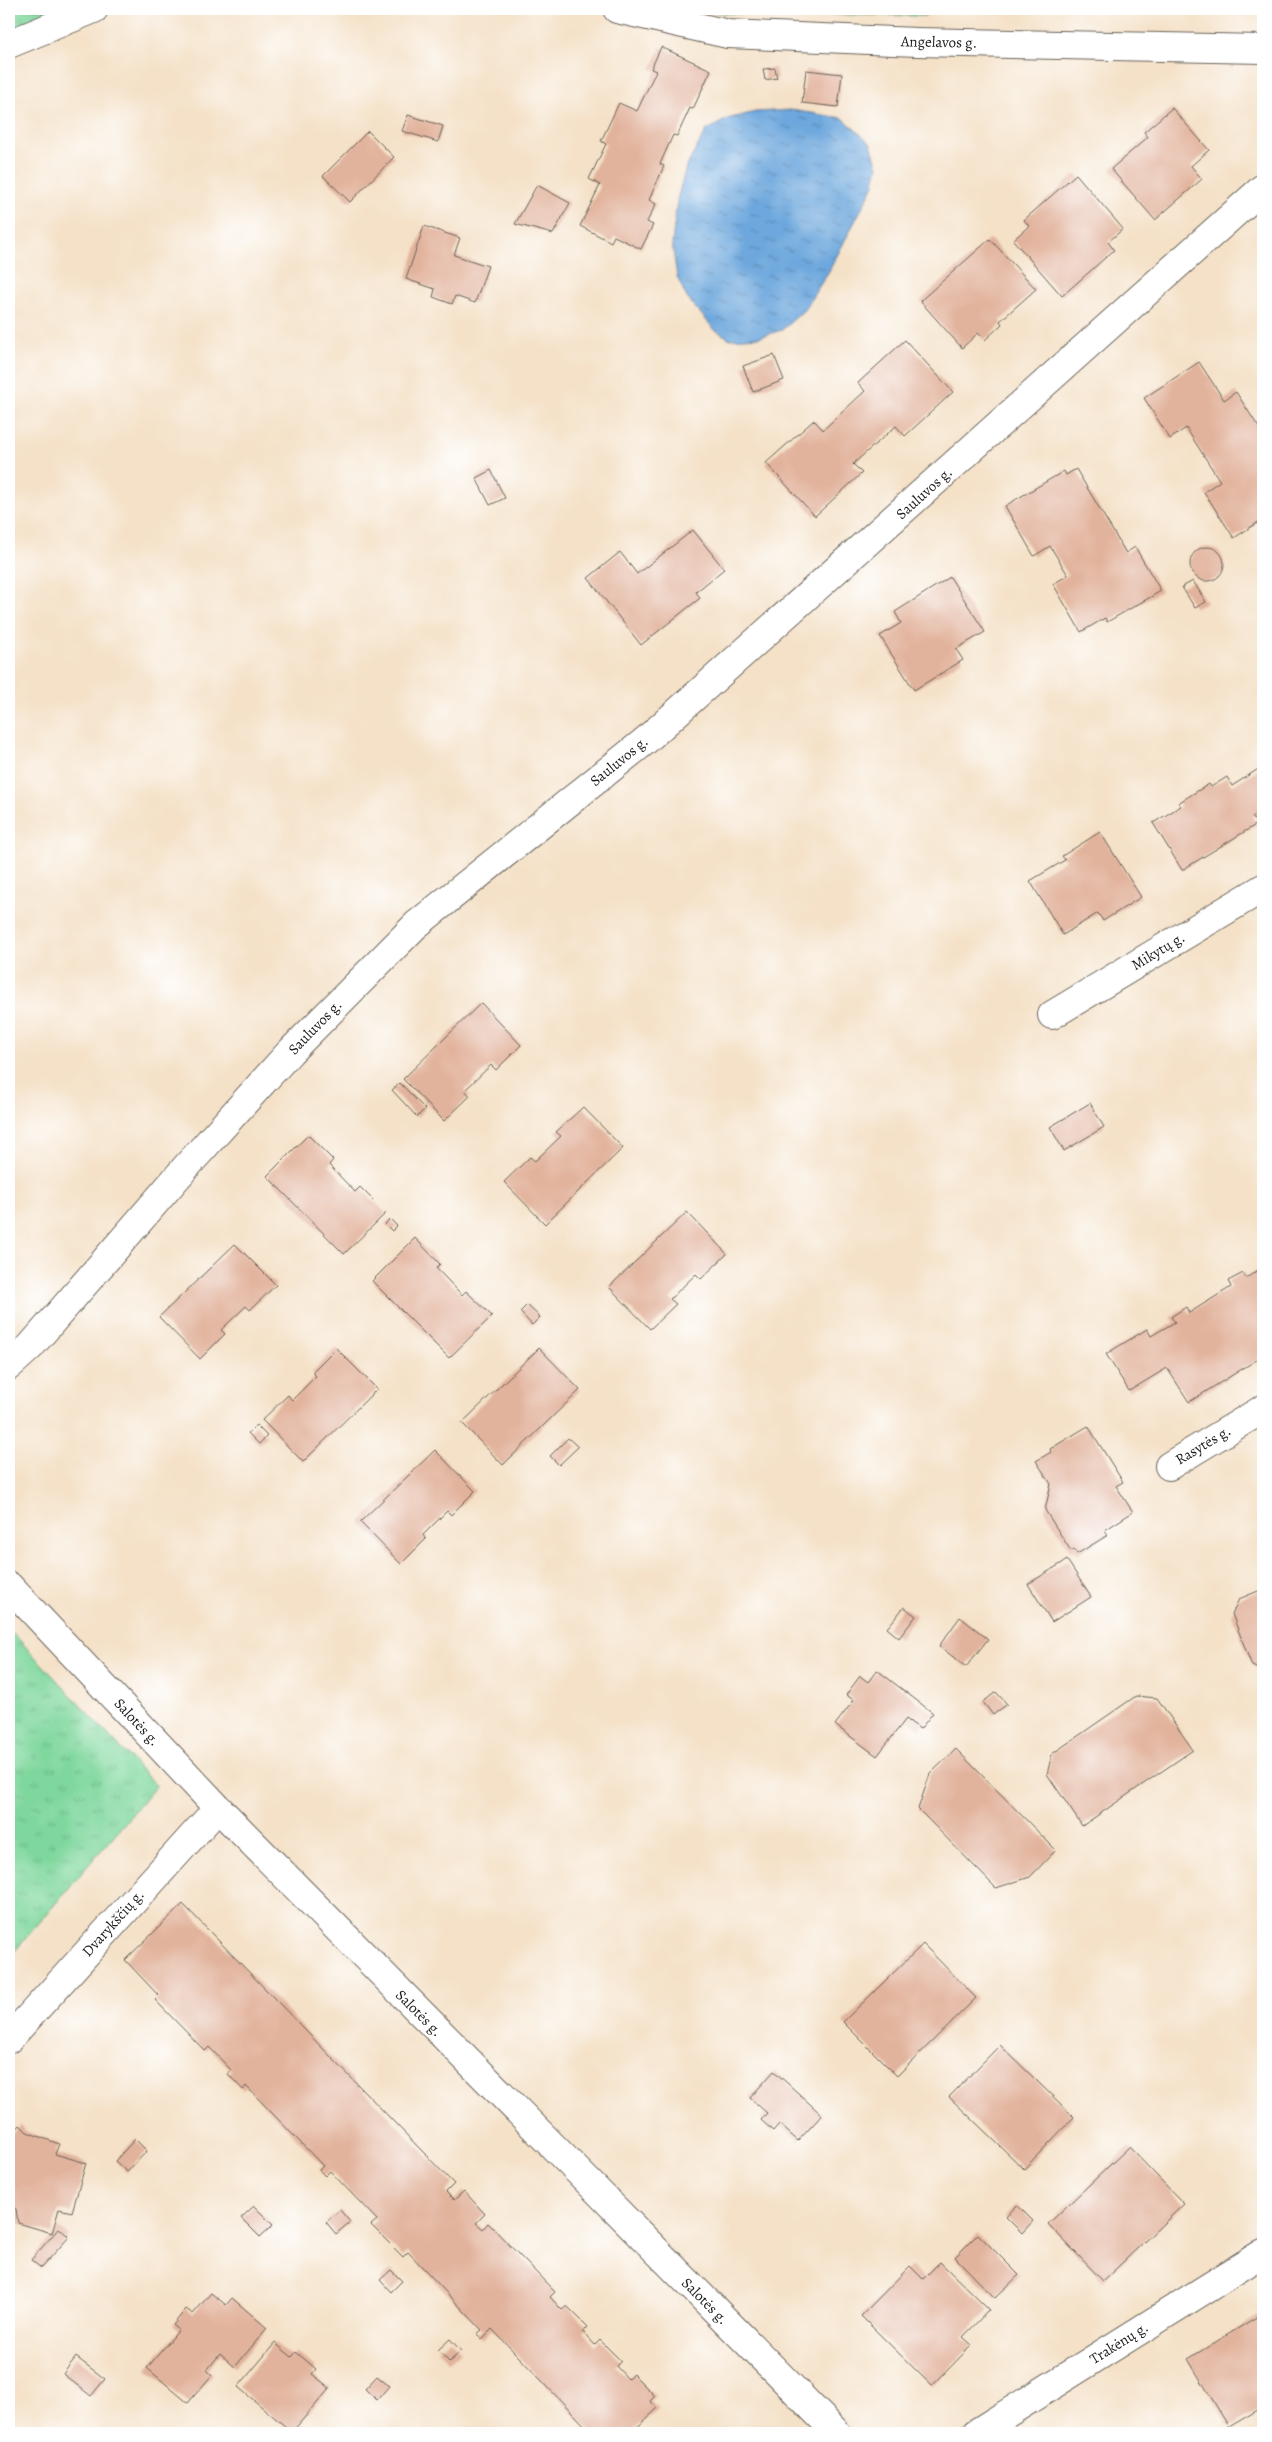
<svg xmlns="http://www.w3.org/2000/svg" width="1272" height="2442" font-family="Alegreya,serif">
<defs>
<pattern id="grass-tufts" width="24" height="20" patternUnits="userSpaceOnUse" patternTransform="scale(1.25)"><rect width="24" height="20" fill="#7ed79c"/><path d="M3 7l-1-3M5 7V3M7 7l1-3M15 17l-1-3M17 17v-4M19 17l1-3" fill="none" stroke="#6cb886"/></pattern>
<pattern id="water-ripples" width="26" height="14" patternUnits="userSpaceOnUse" patternTransform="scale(1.25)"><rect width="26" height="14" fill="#6da7dd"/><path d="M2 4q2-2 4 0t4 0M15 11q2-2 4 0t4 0" fill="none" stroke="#5987b2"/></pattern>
</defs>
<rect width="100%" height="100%" fill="#fff"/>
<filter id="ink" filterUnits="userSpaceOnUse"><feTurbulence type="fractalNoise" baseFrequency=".02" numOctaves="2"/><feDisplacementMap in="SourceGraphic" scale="10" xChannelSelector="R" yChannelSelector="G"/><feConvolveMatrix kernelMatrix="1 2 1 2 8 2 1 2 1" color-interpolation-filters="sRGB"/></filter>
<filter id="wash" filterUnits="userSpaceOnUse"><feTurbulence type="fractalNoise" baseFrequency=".0096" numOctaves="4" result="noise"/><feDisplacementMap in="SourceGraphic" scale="20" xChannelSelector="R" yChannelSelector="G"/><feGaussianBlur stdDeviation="1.12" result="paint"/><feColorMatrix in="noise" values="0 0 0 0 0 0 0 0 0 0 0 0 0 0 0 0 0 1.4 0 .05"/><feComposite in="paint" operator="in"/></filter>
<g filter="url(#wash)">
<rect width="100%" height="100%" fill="#f4e1c7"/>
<g fill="url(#grass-tufts)" stroke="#4d7a5c">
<path d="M9,9H78L9,31Z"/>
<path d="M704,9H926L925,16L720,13Z"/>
<path d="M9,1629L156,1786L9,1958Z"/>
</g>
<path fill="url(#water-ripples)" stroke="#44627c" d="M791,110L843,118L871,144L878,167L873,187L829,271L804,310L782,330L759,337L730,339L714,329L687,298L677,277L672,244L677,200L686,167L706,131L727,119L755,112Z"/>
<g id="blocks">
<g fill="#e2b39c">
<path d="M661,47L711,70L693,109L690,108L677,136L673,135L660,164L664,166L649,200L656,204L647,222L653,225L641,249L614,236L611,242L580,226L600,185L589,179L606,144L601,141L619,103L637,111L656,71L651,69Z"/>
<path d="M775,68L777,78L765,80L763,69Z"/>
<path d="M806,70L842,74L838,107L802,103Z"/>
<path d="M1172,108L1209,150L1191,166L1202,179L1155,220L1111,169L1148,137L1144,132Z"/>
<path d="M408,115L443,126L438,142L402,131Z"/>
<path d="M368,131L394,157L350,202L323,176Z"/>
<path d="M1076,174L1123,229L1108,242L1114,250L1062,296L1013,240L1029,226L1024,220Z"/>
<path d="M537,185L570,203L553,234L515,224Z"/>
<path d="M424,226L460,238L454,255L488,266L475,303L455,296L452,304L433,297L435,289L406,279Z"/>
<path d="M990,239L1036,289L1000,321L1002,324L985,340L978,333L962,348L920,301Z"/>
<path d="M905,340L953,392L905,436L896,426L853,464L862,473L815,516L766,463L814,420L823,430L865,391L858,383Z"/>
<path d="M774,355L784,380L753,392L743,366Z"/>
<path d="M1199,362L1224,400L1236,392L1263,434V519L1234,538L1204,492L1220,481L1186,428L1170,439L1144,398Z"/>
<path d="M1076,469L1126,553L1135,547L1161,591L1107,622L1105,618L1081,632L1053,584L1068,575L1050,546L1034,556L1005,506L1064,471L1066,475Z"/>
<path d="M491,470L505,498L490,505L476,478Z"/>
<path d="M693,530L724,569L696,592L700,598L641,645L588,578L620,552L637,574Z"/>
<circle cx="1207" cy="564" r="17"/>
<path d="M950,577L985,632L956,649L963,660L914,690L880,636L901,623L895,612Z"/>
<path d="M1193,581L1206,602L1195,608L1182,587Z"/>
<path d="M1263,766V810L1252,817L1257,824L1182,870L1153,823L1181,806L1178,803L1209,784L1211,787L1227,777L1232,786Z"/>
<path d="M1100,832L1141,897L1103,921L1098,913L1063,935L1030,881L1065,860L1062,856Z"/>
<path d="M481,1003L521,1045L496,1070L491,1065L465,1090L470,1096L444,1121L403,1079Z"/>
<path d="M400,1083L425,1109L417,1117L392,1090Z"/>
<path d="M1090,1103L1104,1127L1064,1151L1050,1127Z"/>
<path d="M583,1107L623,1148L545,1224L504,1182L530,1157L535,1161L561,1136L556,1132Z"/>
<path d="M308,1135L333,1160L329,1165L355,1192L360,1187L386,1213L344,1254L267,1176Z"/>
<path d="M687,1212L727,1254L701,1279L696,1274L670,1299L676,1304L650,1329L609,1287Z"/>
<path d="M390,1219L397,1226L392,1231L385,1224Z"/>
<path d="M415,1238L440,1264L436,1268L462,1295L466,1291L492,1316L449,1358L372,1281Z"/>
<path d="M235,1244L276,1285L250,1310L246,1306L221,1330L225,1334L200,1359L159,1317Z"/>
<path d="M1263,1267V1356L1189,1402L1167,1368L1129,1391L1106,1354L1147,1329L1151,1336L1175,1322L1171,1317L1186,1307L1189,1313L1231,1287L1228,1281L1243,1273L1246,1278Z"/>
<path d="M527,1305L540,1317L532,1325L520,1312Z"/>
<path d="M336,1348L377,1389L303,1462L262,1420L288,1395L292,1400L316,1376L312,1372Z"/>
<path d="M539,1348L580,1390L503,1465L462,1423Z"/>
<path d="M256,1425L267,1436L259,1444L248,1433Z"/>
<path d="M1088,1426L1123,1482L1116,1486L1133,1512L1105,1530L1108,1535L1077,1554L1074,1549L1071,1551L1045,1510L1051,1484L1036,1461L1051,1452L1050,1449Z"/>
<path d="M568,1438L578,1447L559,1465L550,1456Z"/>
<path d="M435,1450L475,1491L451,1515L447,1511L423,1535L426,1539L401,1564L360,1522Z"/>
<path d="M1067,1560L1091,1597L1052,1622L1028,1584Z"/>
<path d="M1263,1589V1671L1252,1666L1232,1614L1239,1599Z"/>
<path d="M904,1607L916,1616L899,1638L887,1628Z"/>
<path d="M960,1617L988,1639L966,1667L939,1646Z"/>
<path d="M877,1670L933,1713L920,1729L906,1719L877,1756L835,1725L854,1700L846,1695L860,1676L868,1682Z"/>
<path d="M996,1692L1007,1704L993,1715L983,1702Z"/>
<path d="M1136,1696L1157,1698L1193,1750L1082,1826L1047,1774L1052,1754Z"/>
<path d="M956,1749L1056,1850L1030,1877L996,1888L918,1809L930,1774Z"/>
<path d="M183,1904L454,2184L446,2192L454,2200L464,2191L485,2214L476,2223L483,2229L488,2223L555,2292L550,2297L562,2310L567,2306L588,2327L583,2332L595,2345L600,2340L621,2361L616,2366L628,2379L633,2374L655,2396L650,2401L658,2408L631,2433H592L492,2329L482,2339L477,2334L482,2330L408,2252L403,2257L371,2225L377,2220L330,2171L325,2176L319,2170L323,2166L246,2086L243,2090L228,2074L231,2070L209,2047L205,2051L155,2000L159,1996L125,1960Z"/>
<path d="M923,1944L976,1998L897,2076L843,2022Z"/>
<path d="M1000,2045L1074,2117L1024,2169L949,2097Z"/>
<path d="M774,2071L822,2115L798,2141L779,2124L773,2131L761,2120L767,2113L750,2098Z"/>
<path d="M20,2125L27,2132L59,2144L55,2154L86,2163L72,2212L59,2209L52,2233L18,2223L16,2209L9,2203V2137Z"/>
<path d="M135,2139L147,2151L127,2172L115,2161Z"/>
<path d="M1129,2147L1184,2204L1103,2281L1048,2224Z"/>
<path d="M1017,2205L1033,2221L1022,2233L1006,2217Z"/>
<path d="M254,2206L273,2225L260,2237L241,2218Z"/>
<path d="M340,2210L350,2222L336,2234L326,2222Z"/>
<path d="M59,2228L69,2237L41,2268L31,2260Z"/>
<path d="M978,2234L1019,2275L995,2298L955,2257Z"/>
<path d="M940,2262L989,2310L963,2337L972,2345L932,2386L861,2316L910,2266L923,2279Z"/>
<path d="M391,2270L402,2281L391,2292L380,2280Z"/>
<path d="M211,2293L226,2305L232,2298L267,2328L235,2367L220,2354L207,2370L212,2375L188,2403L147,2368L179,2330L173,2325L186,2309L193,2314Z"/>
<path d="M1263,2313V2407L1229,2427L1188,2359Z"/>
<path d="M450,2339L461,2351L449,2362L438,2350Z"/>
<path d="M275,2343L292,2357L296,2352L316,2369L312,2374L330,2388L292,2432L238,2387Z"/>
<path d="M76,2357L105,2379L91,2396L63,2374Z"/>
<path d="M377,2376L389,2386L377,2400L365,2389Z"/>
</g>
</g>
</g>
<g filter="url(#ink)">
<use href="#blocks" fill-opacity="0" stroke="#686158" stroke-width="1"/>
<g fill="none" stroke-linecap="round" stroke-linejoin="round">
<defs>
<g id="minor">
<path d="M617,9L728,34L917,42L1263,49"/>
<path d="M9,44L94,9"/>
<path d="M1052,1015L1263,888"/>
<path d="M9,1366L30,1347L186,1167L290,1052L416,925L645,741L1263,188"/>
<path d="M1169,1466L1263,1409"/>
<path d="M9,1586L218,1808L837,2433"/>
<path d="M9,2039L218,1808"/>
<path d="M976,2433L1263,2253"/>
</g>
</defs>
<use href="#minor" stroke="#686158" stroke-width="30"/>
<use href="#minor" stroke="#fff" stroke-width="28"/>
</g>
</g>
<g text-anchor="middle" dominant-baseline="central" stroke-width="4.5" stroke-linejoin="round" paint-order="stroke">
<g font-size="15" fill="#1c1c1c" stroke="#fff">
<text transform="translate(939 42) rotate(1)">Angelavos g.</text>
<text transform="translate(924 493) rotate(-42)">Sauluvos g.</text>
<text transform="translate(619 761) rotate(-39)">Sauluvos g.</text>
<text transform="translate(1158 951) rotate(-31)">Mikytų g.</text>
<text transform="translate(315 1027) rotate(-46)">Sauluvos g.</text>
<text transform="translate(1203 1445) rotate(-31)">Rasytės g.</text>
<text transform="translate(137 1722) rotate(47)">Salotės g.</text>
<text transform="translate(113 1923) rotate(-48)">Dvarykščių g.</text>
<text transform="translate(419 2013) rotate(45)">Salotės g.</text>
<text transform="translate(705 2301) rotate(45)">Salotės g.</text>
<text transform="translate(1119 2343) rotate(-32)">Trakėnų g.</text>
</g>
</g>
<rect width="1272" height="2442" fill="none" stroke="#fff" stroke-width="30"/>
</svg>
